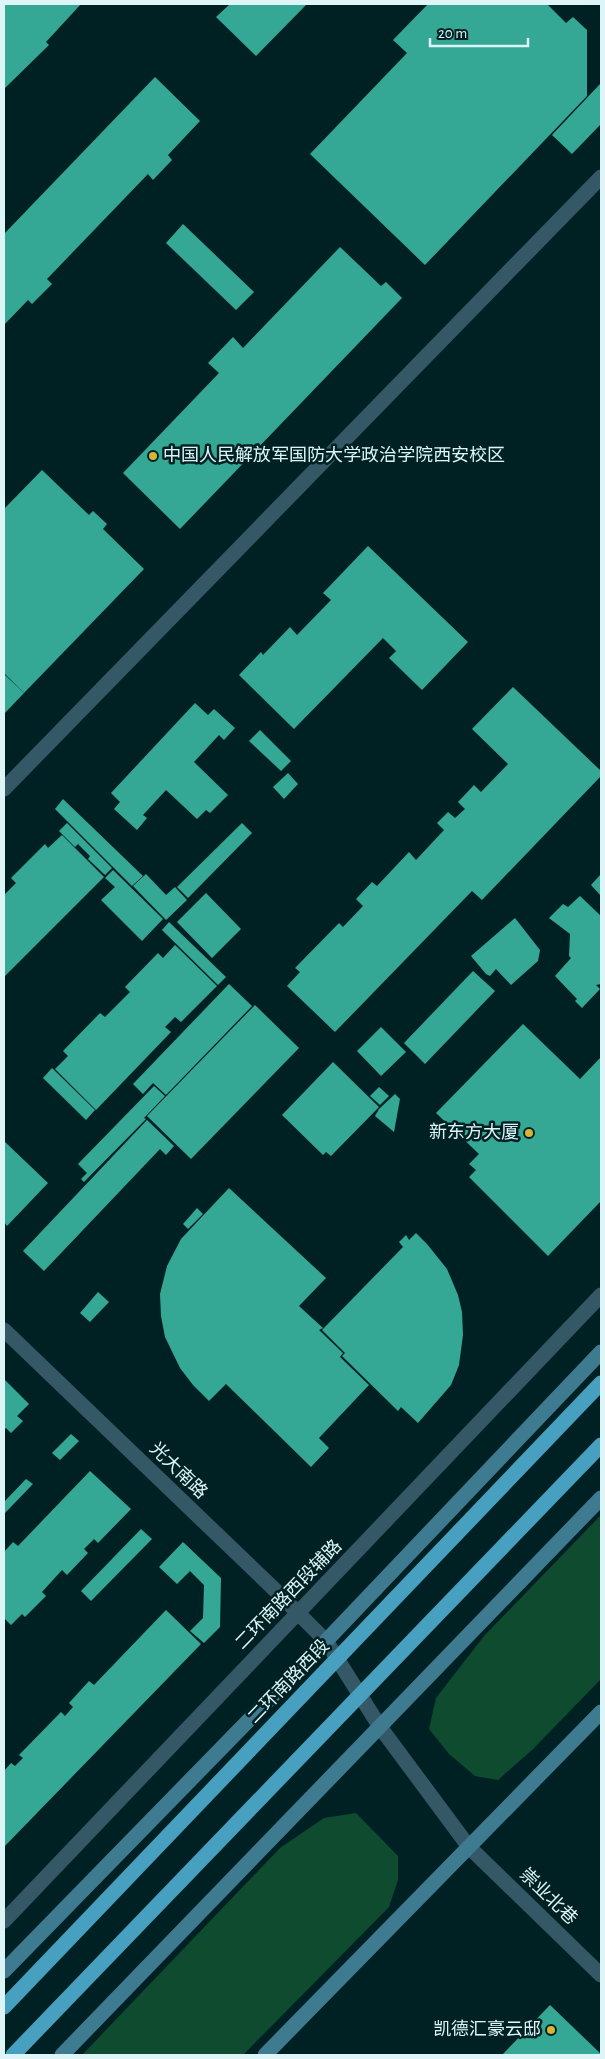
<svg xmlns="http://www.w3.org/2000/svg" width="605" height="2059" font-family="'Alegreya Sans','Noto Sans SC',sans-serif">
<rect width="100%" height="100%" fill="#002124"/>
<g fill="#0e4b2f">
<path d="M601,1515V1679L533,1749L498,1780L475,1776L449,1754L429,1729L436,1698L484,1636Z"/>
<path d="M356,1813L398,1856V1880L389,1907L243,2055H82L280,1848L324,1818Z"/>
</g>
<g fill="#35a795">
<path d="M4,4H81L46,42L49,45L4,89Z"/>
<path d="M230,4H307L256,56L216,17Z"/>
<path d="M428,4H547L566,23L573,17L587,30V96L425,265L310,154L407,53L393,40Z"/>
<path d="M155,77L200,121L168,155L172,160L153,180L148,174L47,279L52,284L32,304L28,300L4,325V234Z"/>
<path d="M601,83V124L572,154L552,135Z"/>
<path d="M183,224L254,292L236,310L166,243Z"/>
<path d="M340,247L381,286L386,282L402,298L180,529L123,473L219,373L208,363L233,337L243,348Z"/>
<path d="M42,470L89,515L93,511L107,524L103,529L144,569L24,693L4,673V509Z"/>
<path d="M368,546L468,642L422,690L389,658L396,651L383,638L294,729L239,675L261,652L263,655L290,627L297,635L331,600L323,593Z"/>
<path d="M4,674L24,693L4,714Z"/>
<path d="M513,687L601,771V776L482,900L472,891L335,1032L287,986L300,972L295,968L339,923L343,927L363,906L356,899L372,882L377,886L409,852L416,860L444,830L437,823L448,812L455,818L465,809L458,802L474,785L481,792L508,764L472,729Z"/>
<path d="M195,703L208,715L214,709L235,728L224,740L219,735L194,762L228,795L210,813L206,810L197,819L166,790L143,815L147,818L137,830L114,809L120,802L111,793Z"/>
<path d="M260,730L291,761L281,771L249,741Z"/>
<path d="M288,773L298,784L284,799L273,787Z"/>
<path d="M63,799L143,876L132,886L55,809Z"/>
<path d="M67,823L112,868L105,875L88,859L90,856L78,844L75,847L59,831Z"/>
<path d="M242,823L252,833L188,898L177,887Z"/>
<path d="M62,835L104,877L4,977V895L16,883L11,878L45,844L48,848Z"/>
<path d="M113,870L163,919L142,941L101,900L115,887L105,878Z"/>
<path d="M146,874L166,895L175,887L187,900L166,920L133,886Z"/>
<path d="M601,874V896L591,885Z"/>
<path d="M206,893L241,929L212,958L177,922Z"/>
<path d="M580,896L601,916V984L596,985L600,989L582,1008L575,1001L577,999L555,976L571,958L569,956L570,934L549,918L563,904L568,907Z"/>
<path d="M515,918L540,950L538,961L511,985L496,969L490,976L486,974L471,956Z"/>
<path d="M169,922L226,977L218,985L162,930Z"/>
<path d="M175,945L217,986L181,1022L175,1017L165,1027L171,1032L96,1110L55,1069L68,1056L63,1051L100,1013L105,1017L130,992L125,987L158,953L163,958Z"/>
<path d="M473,971L495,991L425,1064L404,1043Z"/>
<path d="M229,984L252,1006L166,1095L153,1083L143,1094L133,1084Z"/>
<path d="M255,1005L299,1048L191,1159L147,1116Z"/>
<path d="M523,1024L580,1079L601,1057V1201L548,1256L469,1177L476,1170L469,1164L479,1154L436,1113Z"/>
<path d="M381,1027L406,1052L381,1076L357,1051Z"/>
<path d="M333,1062L379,1107L331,1156L326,1152L323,1155L282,1115Z"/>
<path d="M52,1068L95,1110L86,1120L43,1078Z"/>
<path d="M154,1086L165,1096L144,1118L146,1119L84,1182L81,1179L87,1173L78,1164Z"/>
<path d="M379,1087L389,1096L380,1105L370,1096Z"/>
<path d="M395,1094L400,1099L394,1132L375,1116L379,1109Z"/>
<path d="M147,1120L174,1146L166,1155L160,1149L44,1271L23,1251Z"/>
<path d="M4,1141L48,1183L7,1226L4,1222Z"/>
<path d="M229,1188L326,1278L299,1306L323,1328L319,1330L343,1353L340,1357L369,1385L319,1438L329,1448L311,1467L226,1384L209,1401L193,1385L180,1368L165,1337L161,1316L160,1294L167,1266L181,1239Z"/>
<path d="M197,1208L203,1214L188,1229L183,1224Z"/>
<path d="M416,1233L427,1244L447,1269L458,1295L462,1312L463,1335L459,1365L451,1385L418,1423L401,1407L398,1411L342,1356L345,1353L322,1330L403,1247L399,1242L406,1235L409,1240Z"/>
<path d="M98,1292L109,1302L90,1322L80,1313Z"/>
<path d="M4,1379L29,1404L17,1416L23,1421L11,1433L6,1428L4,1430Z"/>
<path d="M71,1434L79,1441L60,1460L52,1453Z"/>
<path d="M90,1471L131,1509L98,1543L94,1539L84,1549L88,1553L67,1575L62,1570L42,1592L46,1596L25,1617L22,1614L11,1625L4,1618V1552L13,1542L18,1546Z"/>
<path d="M26,1479L33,1484L4,1514V1502Z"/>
<path d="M141,1529L152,1539L91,1601L81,1591Z"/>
<path d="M183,1542L221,1578L220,1627L204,1643L190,1631L203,1618L204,1585L190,1571L177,1584L159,1567Z"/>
<path d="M166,1610L201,1644L4,1847V1771L11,1763L15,1766L23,1758L19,1755L61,1712L65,1716L73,1707L69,1703L89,1681L94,1685Z"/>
<path d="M550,2005L601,2054V2055H502Z"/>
</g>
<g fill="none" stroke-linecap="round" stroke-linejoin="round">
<g stroke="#345866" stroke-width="15">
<path d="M4,789L601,177"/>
<path d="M4,1921L601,1295"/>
</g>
<path stroke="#345866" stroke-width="15" d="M4,1330L273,1588L326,1641L380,1727L469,1847L601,1975"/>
<g stroke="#3e7a90" stroke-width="15">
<path d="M4,1971L326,1641L601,1352"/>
<path d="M62,2055L601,1498"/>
<path d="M265,2055L601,1712"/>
</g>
<g stroke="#47a0bf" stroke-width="15">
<path d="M4,2007L601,1383"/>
<path d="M13,2055L601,1445"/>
</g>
</g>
<g fill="#d8b434" stroke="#002124" stroke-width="2">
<circle cx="153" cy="456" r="5"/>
<circle cx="529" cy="1133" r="5"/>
<circle cx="551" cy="2030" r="5"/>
</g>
<g text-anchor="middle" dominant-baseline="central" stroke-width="5" stroke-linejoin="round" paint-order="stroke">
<g font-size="18" fill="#ddf5f7" stroke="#002124" text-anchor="end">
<text x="163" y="456" text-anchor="start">中国人民解放军国防大学政治学院西安校区</text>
<text x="519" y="1133">新东方大厦</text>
<text x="541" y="2030">凯德汇豪云邸</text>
</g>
<g font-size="18" fill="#ddf5f7" stroke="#002124">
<text transform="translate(178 1471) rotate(44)">光大南路</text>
<text transform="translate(289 1595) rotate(-46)">二环南路西段辅路</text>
<text transform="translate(289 1682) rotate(-46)">二环南路西段</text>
<text transform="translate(548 1897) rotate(44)">崇业北巷</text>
</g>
</g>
<rect width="605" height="2059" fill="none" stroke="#ddf5f7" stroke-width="10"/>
<path d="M430 38v8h98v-8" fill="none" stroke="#ddf5f7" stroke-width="2.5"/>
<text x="438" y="38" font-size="15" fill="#ddf5f7" stroke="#002124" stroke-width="4" paint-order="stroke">20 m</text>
</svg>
